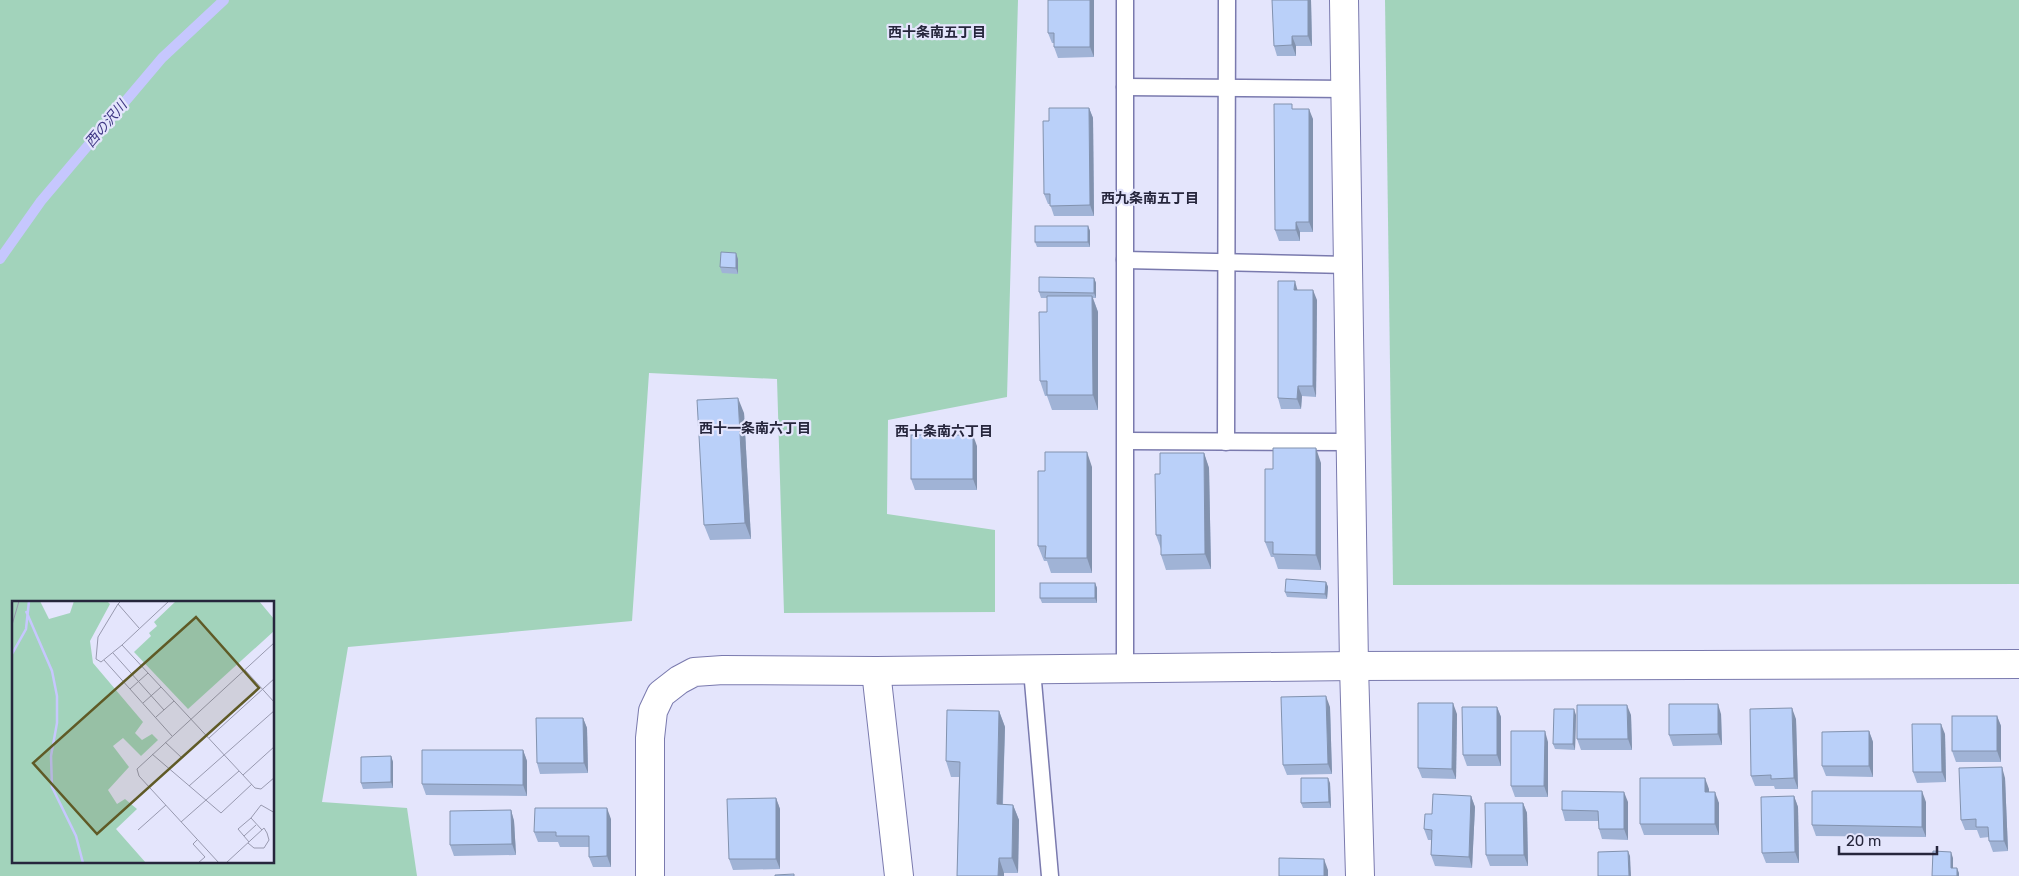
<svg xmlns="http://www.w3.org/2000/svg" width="2019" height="876" font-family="Rubik,'Noto Sans JP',sans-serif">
<rect width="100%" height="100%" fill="#e4e5fc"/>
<g fill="#a2d3bb" fill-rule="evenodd">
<path d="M0,0H1018L1007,397L888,420L887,514L995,530V612L784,613L777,379L649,373L632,621L348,647L322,802L407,808L417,876H0ZM14,602H274V862H14Z"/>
<path d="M1385,0H2019V584L1393,585Z"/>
</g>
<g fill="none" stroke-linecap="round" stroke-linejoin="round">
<path stroke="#c6c7fe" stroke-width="10" d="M0,259L41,201L162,58L224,0"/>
<defs>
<g id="lane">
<path d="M1125,0V668"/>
<path d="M1125,87L1345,89"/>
<path d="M1125,260L1348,265"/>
<path d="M1126,441L1351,442"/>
<path d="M1226,442L1227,0"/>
<path d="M1032,670L1050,876"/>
</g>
<g id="street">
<path d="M1344,0L1354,666L1360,876"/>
<path d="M876,671L899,876"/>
<path d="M650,876V738L653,711L661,694L679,680L694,672L723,670L876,671L1354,666L2019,664"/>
</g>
</defs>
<use href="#lane" stroke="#7a7aae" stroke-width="19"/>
<use href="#street" stroke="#7a7aae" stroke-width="30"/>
<use href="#lane" stroke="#fff" stroke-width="16"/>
<use href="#street" stroke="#fff" stroke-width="28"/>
</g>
<g fill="#a0b3d6">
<path d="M1094,0V57L1058,58L1054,47V43H1052L1048,33Z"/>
<path d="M1272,0H1311L1312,46H1296V56H1277L1274,46Z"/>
<path d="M1089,108L1093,118L1094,216H1054L1050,204H1048L1044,194L1049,121Z"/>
<path d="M1294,109L1313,119V232H1300V241H1279L1275,230Z"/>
<path d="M1088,226L1090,231V247H1037L1035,242Z"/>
<path d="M738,259V274L722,273L720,267Z"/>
<path d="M1094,278L1096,283V298H1093L1098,312V410H1052L1047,396H1045L1040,381L1047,312V298H1041L1039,292Z"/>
<path d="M1317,300L1316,397L1302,396L1301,409H1281L1278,398Z"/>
<path d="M744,413L751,539L710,540L704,525Z"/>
<path d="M977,446V490H915L911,479Z"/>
<path d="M1204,453L1209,468L1211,569L1166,570L1161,555V549L1156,535Z"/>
<path d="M1321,463V570L1278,569L1274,557H1271L1265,542L1273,469Z"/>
<path d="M1092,467V573H1051L1047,561H1044L1038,546Z"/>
<path d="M1326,582L1328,587L1327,599L1287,597L1285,592Z"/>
<path d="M1095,583L1097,588V603H1042L1040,598Z"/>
<path d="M1330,707L1332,774L1287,775L1283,765Z"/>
<path d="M1497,707L1501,717V766H1467L1463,755Z"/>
<path d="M999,711L1005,727L1003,804L1013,805L1019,820L1018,873H1004V876H957L959,777H951L946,761Z"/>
<path d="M1457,714L1456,779L1422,778L1418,768Z"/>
<path d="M1721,714L1722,745L1673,746L1669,735Z"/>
<path d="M1576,715L1575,750L1555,749L1553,744Z"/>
<path d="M1631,715L1632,750H1581L1577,739Z"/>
<path d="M1997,716L2001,726V762H1956L1952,751Z"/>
<path d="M583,718L587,728L588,773L540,774L537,763Z"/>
<path d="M1796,719L1798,789H1775L1774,786H1755L1751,776Z"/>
<path d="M1869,731L1873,742V777L1826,776L1822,766Z"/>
<path d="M1945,734L1946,782L1917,783L1913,772Z"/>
<path d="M1548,742V797H1515L1511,786Z"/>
<path d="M523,750L527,761V796L426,795L422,784Z"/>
<path d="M391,756L393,762V788L363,789L361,783Z"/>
<path d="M2005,778L2008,851L1993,852L1989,841V837L1980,838L1977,830H1965L1961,820Z"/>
<path d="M1330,783L1331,808H1303L1301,803Z"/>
<path d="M1709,789V792L1719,803V835H1644L1640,824Z"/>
<path d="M1471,796L1475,807L1472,868L1435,866L1431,855V840H1428L1424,829L1432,814Z"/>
<path d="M1794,796L1798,807L1799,863H1766L1762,853Z"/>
<path d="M776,798L780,809V869L733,870L729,859Z"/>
<path d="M1628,802V840L1602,839L1599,829V821H1565L1562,810Z"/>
<path d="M1926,802V837L1816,836L1812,825Z"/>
<path d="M1523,803L1527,813L1528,866H1490L1486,855Z"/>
<path d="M511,810L514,821L516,855L454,856L450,845Z"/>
<path d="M611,819V867H593L589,857V847H560L558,842H538L534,832Z"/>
</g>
<g fill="#8292ae">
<path d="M1090,0H1094V57L1090,47Z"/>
<path d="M1308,0H1311L1312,46L1308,36Z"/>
<path d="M1292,36L1296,46V56L1292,45Z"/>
<path d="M1089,108L1093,118L1094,216L1090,205Z"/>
<path d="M1309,109L1313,119V232L1309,222Z"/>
<path d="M1296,222L1300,232V241L1296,230Z"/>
<path d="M1088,226L1090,231V247L1088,242Z"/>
<path d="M736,253L738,259V274L736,268Z"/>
<path d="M1094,278L1096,283V298L1094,293Z"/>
<path d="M1295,281L1298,292L1294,290Z"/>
<path d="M1313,290L1317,300L1316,397L1313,386Z"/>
<path d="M1092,296L1098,312V410L1093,395Z"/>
<path d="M1298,386L1302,396L1301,409L1297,399Z"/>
<path d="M738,398L744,413L751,539L745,523Z"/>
<path d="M973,435L977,446V490L973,479Z"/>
<path d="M1316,448L1321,463V570L1316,555Z"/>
<path d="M1087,452L1092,467V573L1087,558Z"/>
<path d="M1204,453L1209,468L1211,569L1205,554Z"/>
<path d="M1326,582L1328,587L1327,599L1325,594Z"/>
<path d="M1095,583L1097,588V603L1095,598Z"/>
<path d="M1326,696L1330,707L1332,774L1328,764Z"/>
<path d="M1453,703L1457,714L1456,779L1452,769Z"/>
<path d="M1718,704L1721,714L1722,745L1718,734Z"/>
<path d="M1627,705L1631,715L1632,750L1628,739Z"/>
<path d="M1497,707L1501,717V766L1497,755Z"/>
<path d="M1792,708L1796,719L1798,789L1794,778Z"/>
<path d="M1574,709L1576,715L1575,750L1573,744Z"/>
<path d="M999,711L1005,727L1002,819L997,804Z"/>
<path d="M1997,716L2001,726V762L1997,751Z"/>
<path d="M583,718L587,728L588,773L584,763Z"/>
<path d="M1941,724L1945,734L1946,782L1942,772Z"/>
<path d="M1545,731L1548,742V797L1544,786Z"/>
<path d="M1869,731L1873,742V777L1869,766Z"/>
<path d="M523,750L527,761V796L523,785Z"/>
<path d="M391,756L393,762V788L391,782Z"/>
<path d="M2002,767L2005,778L2008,851L2004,841Z"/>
<path d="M1328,778L1330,783L1331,808L1329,802Z"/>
<path d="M1705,778L1709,789V802L1705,792Z"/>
<path d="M1922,791L1926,802V837L1922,827Z"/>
<path d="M1624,792L1628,802V840L1624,829Z"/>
<path d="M1715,792L1719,803V835L1715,824Z"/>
<path d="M1471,796L1475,807L1472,868L1469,857Z"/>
<path d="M1794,796L1798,807L1799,863L1795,852Z"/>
<path d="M776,798L780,809V869L776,859Z"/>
<path d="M1523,803L1527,813L1528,866L1524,855Z"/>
<path d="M1013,805L1019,820L1018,873L1012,858Z"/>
<path d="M607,808L611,819V867L607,856Z"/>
<path d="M511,810L514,821L516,855L512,844Z"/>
<path d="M1628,851L1630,856L1631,876H1629Z"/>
<path d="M1951,852L1953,858V873L1951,868Z"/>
<path d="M999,858L1004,873V876H998Z"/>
<path d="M1324,859L1328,870V876H1324Z"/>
<path d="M1957,868L1959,873V876H1957Z"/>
</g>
<g fill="#bad0f9" stroke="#8292ae">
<path d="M1048,0H1090V47H1054V33H1048Z"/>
<path d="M1272,0H1308V36H1292V45L1274,46Z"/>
<path d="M1274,104H1292V109H1309V222H1296V230H1275Z"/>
<path d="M1049,108H1089L1090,205L1050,206V194H1044L1043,121H1049Z"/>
<rect x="1035" y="226" width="53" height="16"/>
<path d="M721,252L736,253V268L720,267Z"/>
<path d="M1039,277L1094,278V293L1039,292Z"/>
<path d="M1278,281H1295L1294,290H1313V386H1298L1297,399L1278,398Z"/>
<path d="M1047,296H1092L1093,395H1047V381H1040L1039,312H1047Z"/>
<path d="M738,398L745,523L704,525L697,400Z"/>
<rect x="911" y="435" width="62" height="44"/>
<path d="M1273,448H1316V555L1273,554V542H1265V469H1273Z"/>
<path d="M1045,452H1087V558H1045L1046,546H1038V471H1045Z"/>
<path d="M1160,453H1204L1205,554L1161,555V535H1156L1155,474H1160Z"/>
<path d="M1286,579L1326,582L1325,594L1285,592Z"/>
<rect x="1040" y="583" width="55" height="15"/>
<path d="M1326,696L1328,764L1283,765L1281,697Z"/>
<path d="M1418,703H1453L1452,769L1418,768Z"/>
<path d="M1669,704H1718V734L1669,735Z"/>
<path d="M1577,705H1627L1628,739H1577Z"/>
<path d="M1462,707H1497V755H1463Z"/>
<path d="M1792,708L1794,778L1771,779V775L1751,776L1750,709Z"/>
<path d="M1554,709H1574L1573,744H1553Z"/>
<path d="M947,710L999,711L997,804L1013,805L1012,858H999L998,876H957L960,762L946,761Z"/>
<rect x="1952" y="716" width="45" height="35"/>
<path d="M536,718H583L584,763H537Z"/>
<path d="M1912,724H1941L1942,772H1913Z"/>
<path d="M1511,731H1545L1544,786H1511Z"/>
<path d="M1869,731V766H1822V732Z"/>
<path d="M422,750H523V785L422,784Z"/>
<path d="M391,756V782L361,783V757Z"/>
<path d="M2002,767L2004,841H1989L1988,827H1976V819L1961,820L1959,768Z"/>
<path d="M1301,778H1328L1329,802L1301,803Z"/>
<path d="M1640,778H1705V792H1715V824H1640Z"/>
<path d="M1562,791L1624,792V829H1599L1598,811L1562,810Z"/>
<path d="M1812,791H1922V827L1812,825Z"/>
<path d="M1433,794L1471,796L1469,857L1431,855L1432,830L1424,829L1425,814H1432Z"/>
<path d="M1794,796L1795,852L1762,853L1761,797Z"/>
<path d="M776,798V859H729L727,799Z"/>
<path d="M1485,803H1523L1524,855H1486Z"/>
<path d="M535,808H607V856L589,857V836H556V832H534Z"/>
<path d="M511,810L512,844L450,845V811Z"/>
<path d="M1628,851L1629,876H1598V852Z"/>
<path d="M1933,851L1951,852V868H1957V876H1932Z"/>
<path d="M1279,858L1324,859V876H1279Z"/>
<path d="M794,874V876H775V875Z"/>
</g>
<g text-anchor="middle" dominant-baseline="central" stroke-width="4.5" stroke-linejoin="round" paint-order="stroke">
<g font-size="14" font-weight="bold" fill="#26263c" stroke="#e4e5fc">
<text x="937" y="32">西十条南五丁目</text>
<text x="1150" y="198">西九条南五丁目</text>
<text x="755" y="428">西十一条南六丁目</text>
<text x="944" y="431">西十条南六丁目</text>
</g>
<g font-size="14" font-style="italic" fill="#403885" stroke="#e4e5fc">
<text transform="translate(106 124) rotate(-50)">西の沢川</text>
</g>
</g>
<g transform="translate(12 601)">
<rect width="262" height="262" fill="#e4e5fc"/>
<path d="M0,0H28L37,18L58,12L62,0H95L98,3L78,40L81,62L131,121L123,132L130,139L140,133L146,139L129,155L111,137L101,145L117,166L96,189L105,203L113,198L125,208L104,228L134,262H0ZM164,0H247L262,18V30L176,108L122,51L139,35L137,32L145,25L142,21Z" fill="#a2d3bb"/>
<path fill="none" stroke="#c6c7fe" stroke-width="2.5" d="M14,10L40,70L45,95V122L39,155L40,186L64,235L71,262M0,53L14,28L17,0"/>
<path fill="none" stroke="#9899af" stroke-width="1" d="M109,0L106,3L127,27M157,0L110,44L243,187L249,188L263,176M106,3L86,36L84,58L89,61L110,44M0,24L7,0M101,52L152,109M92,59L160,135M233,69L263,102M118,88L136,72M131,102L149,86M144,116L162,100M197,137L263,77M153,141L170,157M140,153L209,212L240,183M231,174L263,145M177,185L263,109M239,217L249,204L263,212M169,221L227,170M126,229L154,204M232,235L244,224M185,239L181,243L193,256L186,262M237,241L226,228L239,217L250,229M207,262L127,175L125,168L263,41M214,262L252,227L255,232L257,239L252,247H242L236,242"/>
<path fill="#5f5a26" fill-opacity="0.15" stroke="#5f5a26" stroke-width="2.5" d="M184,16L247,87L85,233L21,162Z"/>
<rect width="262" height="262" fill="none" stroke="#26263c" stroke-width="2.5"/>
</g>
<path d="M1839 846v8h98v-8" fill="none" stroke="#26263c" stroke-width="2.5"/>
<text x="1846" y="846" font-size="15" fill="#26263c" stroke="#e4e5fc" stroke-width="4" paint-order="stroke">20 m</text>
</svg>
